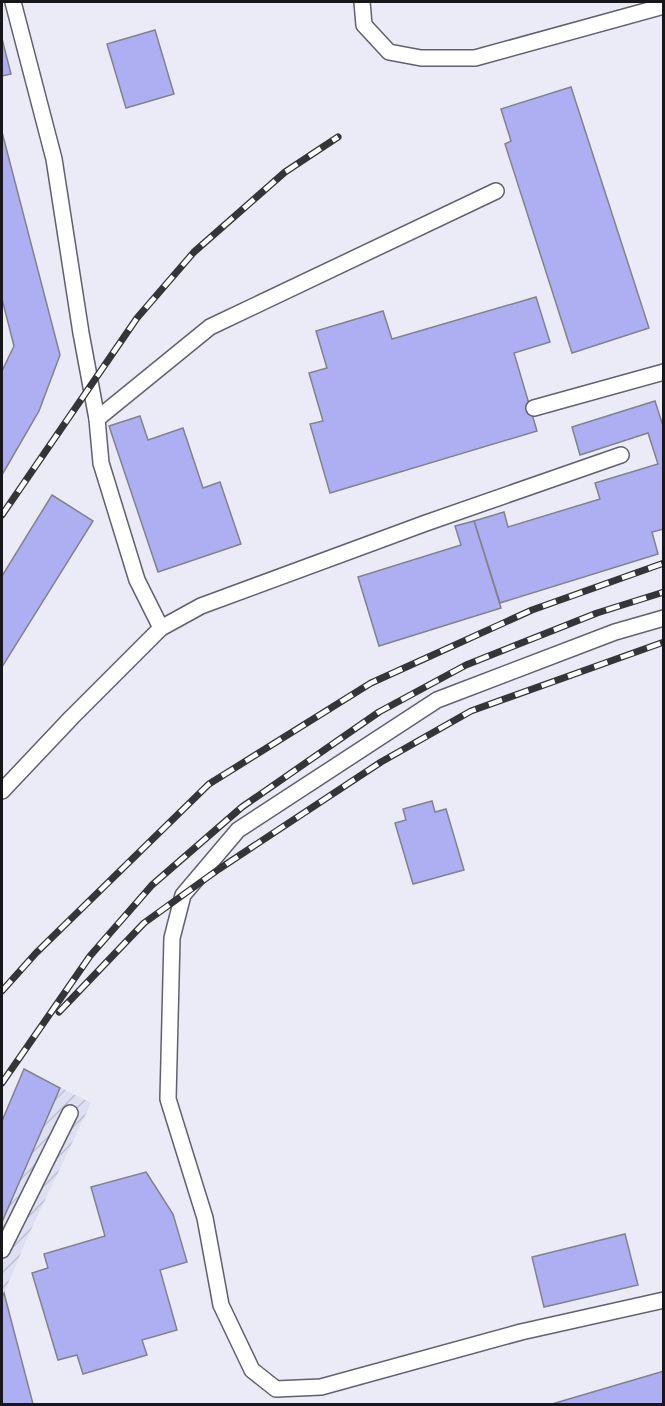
<svg xmlns="http://www.w3.org/2000/svg" width="665" height="1406" font-family="Roboto,sans-serif">
<defs>
<pattern id="industrial-furrows" width="10" height="10" patternUnits="userSpaceOnUse" patternTransform="scale(1.5)"><rect width="10" height="10" fill="#dedff2"/><path d="M-1 1l2-2M0 10L10 0M9 11l2-2" fill="none" stroke="#bebfcf"/></pattern>
</defs>
<rect width="100%" height="100%" fill="#ebebf7"/>
<path fill="url(#industrial-furrows)" d="M24,1069L91,1103L28,1236L4,1293L33,1404H2V1121Z"/>
<g fill="#aeaff3" stroke="#82828d" stroke-width="1.5">
<path d="M155,30L174,94L126,108L107,44Z"/>
<path d="M2,39L11,74L2,76Z"/>
<path d="M571,87L649,328L572,353L505,144L511,141L501,109Z"/>
<path d="M2,132L60,355L39,411L2,475V371L14,346L2,299Z"/>
<path d="M536,297L550,342L514,353L537,431L330,493L310,424L323,421L309,373L327,368L316,331L383,311L392,339Z"/>
<path d="M655,401L662,423L664,422V529L652,532L658,554L500,603L474,521L504,512L508,527L600,499L595,483L658,464L648,433L580,455L572,427Z"/>
<path d="M140,416L148,440L183,428L203,488L220,482L241,544L158,572L109,426Z"/>
<path d="M52,495L93,521L2,667V576Z"/>
<path d="M474,521L501,608L379,646L358,577L461,545L455,526Z"/>
<path d="M432,801L435,812L446,809L464,870L413,884L395,823L406,820L403,809Z"/>
<path d="M24,1069L60,1088L2,1222V1121Z"/>
<path d="M146,1172L173,1214L187,1262L160,1270L177,1330L142,1340L147,1355L83,1374L77,1355L58,1360L32,1273L48,1268L44,1254L105,1236L91,1187Z"/>
<path d="M625,1234L638,1285L544,1307L532,1257Z"/>
<path d="M4,1293L33,1404H2V1297Z"/>
<path d="M664,1371V1404H552Z"/>
</g>
<g fill="none" stroke-linecap="round" stroke-linejoin="round">
<defs>
<g id="service">
<path d="M13,2L54,159L81,333L97,419L101,463L137,580L161,628"/>
<path d="M362,2L364,25L389,52L421,58H475L664,6"/>
<path d="M534,408L664,372"/>
<path d="M97,419L210,327L496,191"/>
<path d="M664,618L615,632L437,700L238,830L183,895L172,938L168,1099L205,1218L221,1305L252,1370L276,1389L321,1387L521,1332L664,1300"/>
<path d="M2,791L72,717L161,628L201,606L426,523L621,455"/>
<path d="M2,1250L70,1113"/>
</g>
</defs>
<use href="#service" stroke="#60616b" stroke-width="18"/>
<use href="#service" stroke="#fff" stroke-width="15"/>
<defs>
<g id="rail">
<path d="M2,515L137,318L194,252L285,172L338,137"/>
<path d="M2,991L36,953L209,784L371,683L532,610L664,563"/>
<path d="M59,1012L144,923L219,869L381,762L471,711L664,642"/>
<path d="M2,1083L90,956L152,885L242,807L379,712L466,665L597,613L664,592"/>
</g>
</defs>
<use href="#rail" stroke="#343439" stroke-width="7"/>
<use href="#rail" stroke="#fff" stroke-width="4.5" stroke-dasharray="14" stroke-linecap="butt"/>
</g>
<rect width="665" height="1406" fill="none" stroke="#17171b" stroke-width="6"/>
</svg>
